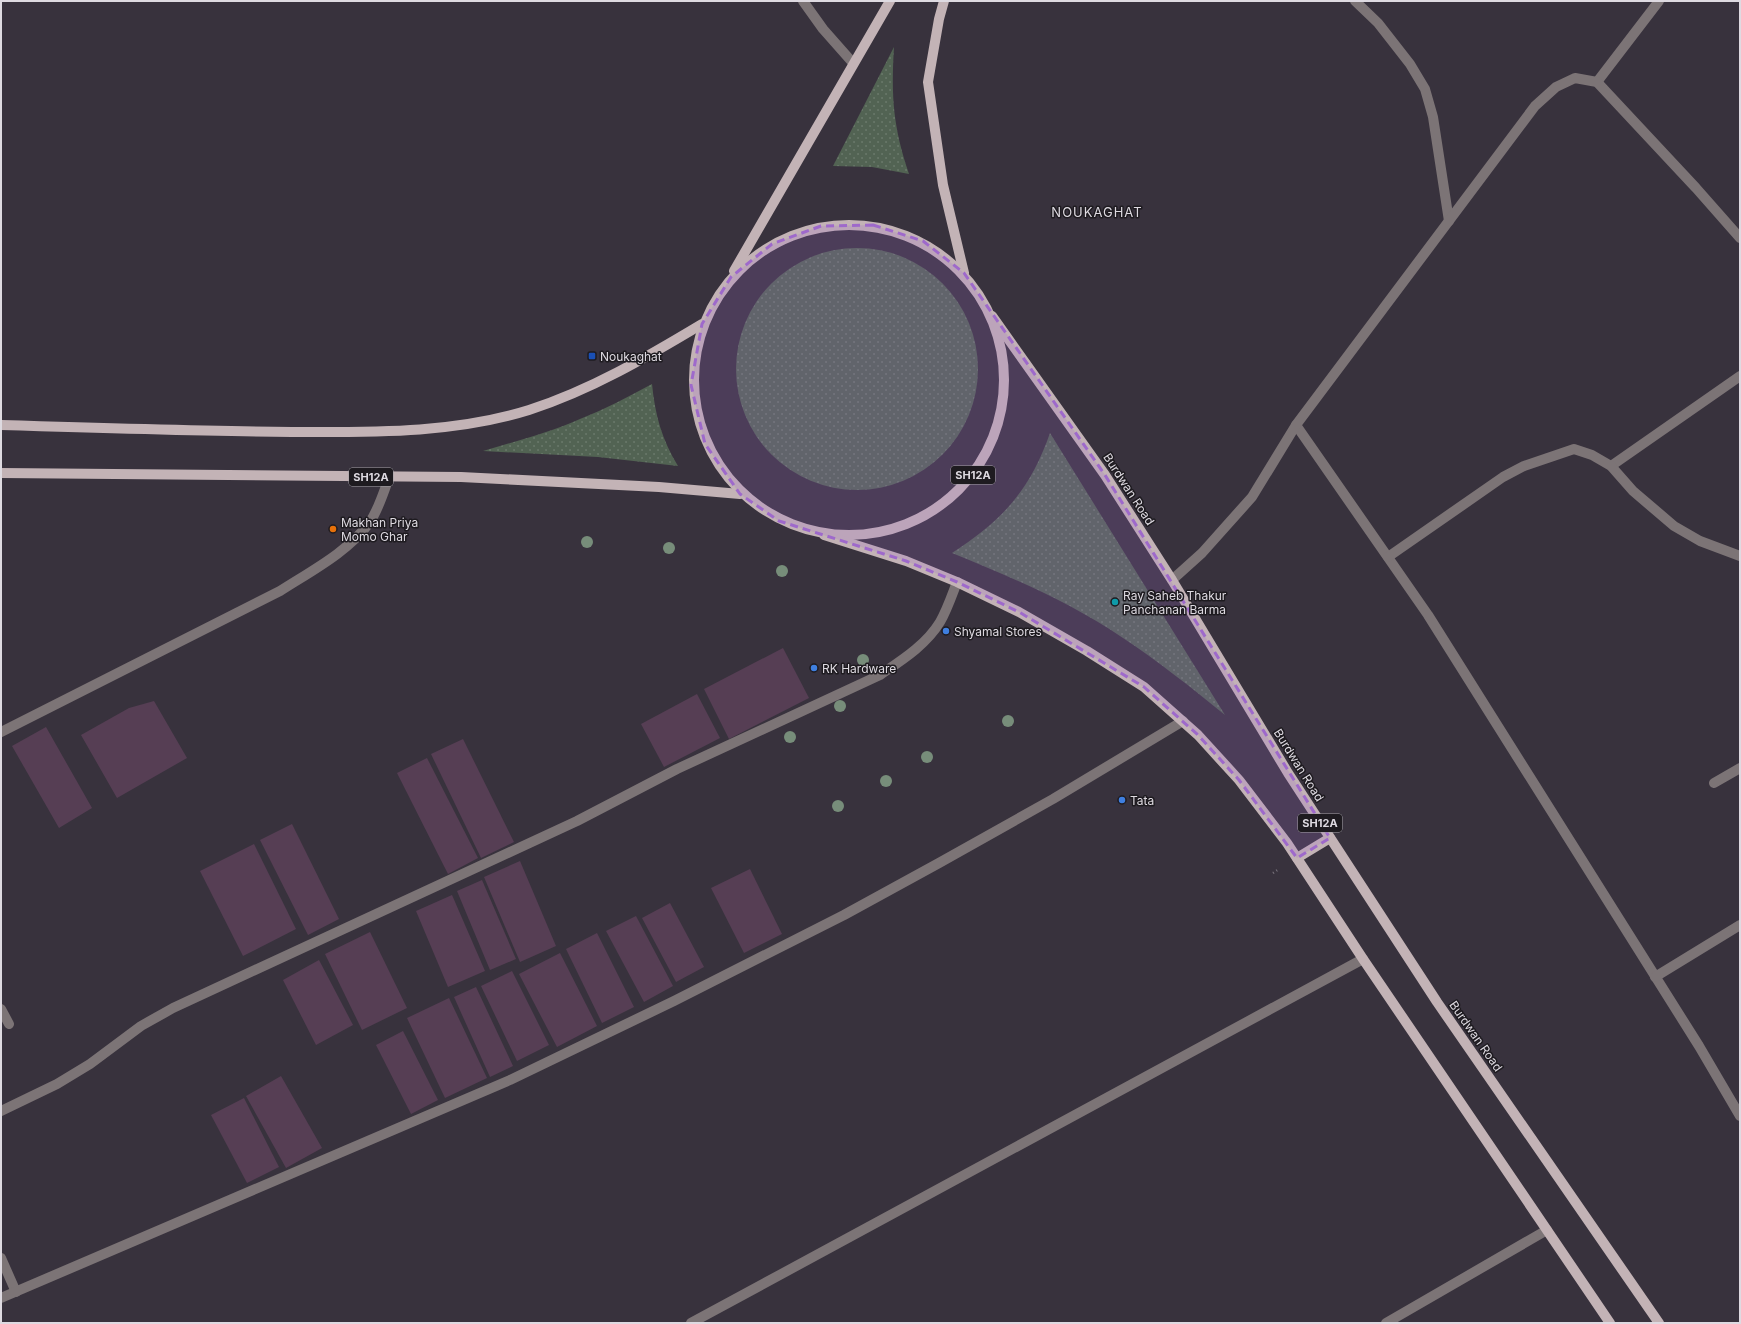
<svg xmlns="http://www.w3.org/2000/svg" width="1741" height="1324" font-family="Inter,sans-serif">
<defs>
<pattern id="green-dots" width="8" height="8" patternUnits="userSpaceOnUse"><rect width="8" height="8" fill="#526353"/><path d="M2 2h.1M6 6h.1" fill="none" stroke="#6a796b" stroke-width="1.8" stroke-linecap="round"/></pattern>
</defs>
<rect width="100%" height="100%" fill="#38323d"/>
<g fill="url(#green-dots)">
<path d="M894,47C891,96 893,127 909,174L872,167L833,166Z"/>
<circle cx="857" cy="369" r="121"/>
<path d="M652,384C655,415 662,440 678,466L598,457L483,451C516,441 549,433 580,419C605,409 628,397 652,384Z"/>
<path d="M1050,433L1225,715C1192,688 1159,662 1123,638C1070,602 1011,577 952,553C1003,520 1030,490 1050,433Z"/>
</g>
<g fill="#563e54">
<path d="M783,648L809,698L729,739L704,689Z"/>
<path d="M697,694L720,738L664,767L641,724Z"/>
<path d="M154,701L187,758L117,798L81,735L129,708Z"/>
<path d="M46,727L92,808L59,828L12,746Z"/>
<path d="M463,739L514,842L481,858L431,754Z"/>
<path d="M427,758L478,858L448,874L397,773Z"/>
<path d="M292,824L339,919L308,935L260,840Z"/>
<path d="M254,844L296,929L243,956L200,871Z"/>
<path d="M520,861L556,946L520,962L484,877Z"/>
<path d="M750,869L782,934L744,953L711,888Z"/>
<path d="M482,880L516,959L490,970L457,891Z"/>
<path d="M452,895L485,971L448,987L416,911Z"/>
<path d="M670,903L704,967L676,982L642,918Z"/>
<path d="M636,916L673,986L644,1002L606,931Z"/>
<path d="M370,932L407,1008L362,1030L325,954Z"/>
<path d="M597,933L634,1007L602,1023L566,949Z"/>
<path d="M560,953L597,1026L557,1047L519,974Z"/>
<path d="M319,960L353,1025L316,1045L283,980Z"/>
<path d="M512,971L549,1045L517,1061L481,986Z"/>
<path d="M476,987L513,1066L490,1077L454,997Z"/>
<path d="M449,998L487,1078L445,1098L407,1018Z"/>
<path d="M403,1031L438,1100L411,1114L376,1045Z"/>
<path d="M281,1076L322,1148L286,1168L246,1096Z"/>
<path d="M244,1098L279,1167L247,1183L211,1115Z"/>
</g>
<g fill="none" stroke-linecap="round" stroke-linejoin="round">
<path stroke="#7a757e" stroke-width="2.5" stroke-dasharray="1 3" stroke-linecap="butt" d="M1273,873L1279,869"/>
<g stroke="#7c7476" stroke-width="10">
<path d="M803,1L823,29L853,63"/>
<path d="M1355,1L1378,23L1410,64L1425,89L1433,117L1449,221"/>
<path d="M1597,82L1659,1"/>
<path d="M1296,425L1428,615L1699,1046L1740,1116"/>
<path d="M1611,466L1740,376"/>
<path d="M1388,557L1503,477L1524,466L1574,449L1592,455L1611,466L1633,491L1674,526L1700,541L1740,556"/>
<path d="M1172,580L1202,553L1252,497L1296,425L1535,106L1556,87L1575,78L1597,82L1696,188L1740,238"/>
<path d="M1,732L280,591C311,571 348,552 370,522C379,508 384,492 389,477"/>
<path d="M1714,783L1740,768"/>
<path d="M1655,977L1740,925"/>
<path d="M1,1009L9,1024"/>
<path d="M1,1111L57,1084L90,1064L141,1026L173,1008L577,821L677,769L880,675C902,660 926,645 940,622C947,610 952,595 957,582"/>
<path d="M1,1258L16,1292"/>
<path d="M1,1298L510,1080L674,1001L844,915L939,863L1053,799L1183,721"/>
<path d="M691,1323L1363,959"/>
<path d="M1386,1323L1547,1230"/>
</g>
<g stroke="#c3b3b6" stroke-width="10">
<path d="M944,1L939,19L928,82L943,185L964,273"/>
<circle cx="849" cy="380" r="155"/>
<path d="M734,271L890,1"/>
<path d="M992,316L1105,475L1172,580L1288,773L1437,1002L1659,1323"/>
<path d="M1,425C98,428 195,431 292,432C371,432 452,434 529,410C591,390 647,357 702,324"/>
<path d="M1,473L461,477L659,487L740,494"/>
<path d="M824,535L906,561L957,582L1019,612L1087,651L1144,687L1198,735L1239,780L1287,843L1363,959L1610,1323"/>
<path d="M1297,858L1330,838"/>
</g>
</g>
<g fill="#778d7a">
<circle cx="587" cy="542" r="6"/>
<circle cx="669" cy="548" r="6"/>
<circle cx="782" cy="571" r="6"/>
<circle cx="863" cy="660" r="6"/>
<circle cx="840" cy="706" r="6"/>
<circle cx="1008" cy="721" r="6"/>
<circle cx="790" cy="737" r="6"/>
<circle cx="927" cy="757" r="6"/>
<circle cx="886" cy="781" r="6"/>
<circle cx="838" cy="806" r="6"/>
</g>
<path fill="#9e69cb" fill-opacity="0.2" stroke="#9e69cb" stroke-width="3" stroke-dasharray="8 5" stroke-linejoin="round" d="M873,225L923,241L964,273L1105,475L1330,838L1297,858L1239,780L1198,735L1144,687L1019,612L957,582L906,561L779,521L740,494L705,444L691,385L702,324L731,277L772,244L821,226Z"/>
<rect fill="#1a4fb4" stroke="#1e1b20" stroke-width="1.5" x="588" y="352" width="8" height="8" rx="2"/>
<circle fill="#e8710a" stroke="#1e1b20" stroke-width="1.5" cx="333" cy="529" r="4"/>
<circle fill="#0f9aa8" stroke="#1e1b20" stroke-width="1.5" cx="1115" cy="602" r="4"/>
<g fill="#3f7fe0" stroke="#1e1b20" stroke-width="1.5">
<circle cx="946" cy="631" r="4"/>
<circle cx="814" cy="668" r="4"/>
<circle cx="1122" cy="800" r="4"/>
</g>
<g text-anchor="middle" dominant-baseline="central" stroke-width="3" stroke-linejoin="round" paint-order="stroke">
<g fill="#1e1b20" stroke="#a4a1a7" stroke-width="1">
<rect x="951" y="466" width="44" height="18" rx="3"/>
<rect x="349" y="468" width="44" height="18" rx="3"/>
<rect x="1298" y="814" width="44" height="18" rx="3"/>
</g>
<g font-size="11" font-weight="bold" fill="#dedae1">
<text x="973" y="475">SH12A</text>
<text x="371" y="477">SH12A</text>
<text x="1320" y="823">SH12A</text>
</g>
<g font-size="12" fill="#dedae1" stroke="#1e1b20" text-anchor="start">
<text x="600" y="356">Noukaghat</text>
<text x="341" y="522">Makhan Priya<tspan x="341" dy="14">Momo Ghar</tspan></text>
<text x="1123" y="595">Ray Saheb Thakur<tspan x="1123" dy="14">Panchanan Barma</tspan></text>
<text x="954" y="631">Shyamal Stores</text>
<text x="822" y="668">RK Hardware</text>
<text x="1130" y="800">Tata</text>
</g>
<g font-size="12" fill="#dedae1" stroke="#1e1b20">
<text transform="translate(1129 489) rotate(57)">Burdwan Road</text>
<text transform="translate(1299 765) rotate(58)">Burdwan Road</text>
<text transform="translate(1476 1036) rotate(55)">Burdwan Road</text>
</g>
<g font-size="13" letter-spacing="1" fill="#dedae1" stroke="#1e1b20">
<text x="1097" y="212">NOUKAGHAT</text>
</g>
</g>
<rect width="1741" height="1324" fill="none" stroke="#dedae1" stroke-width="4"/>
</svg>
